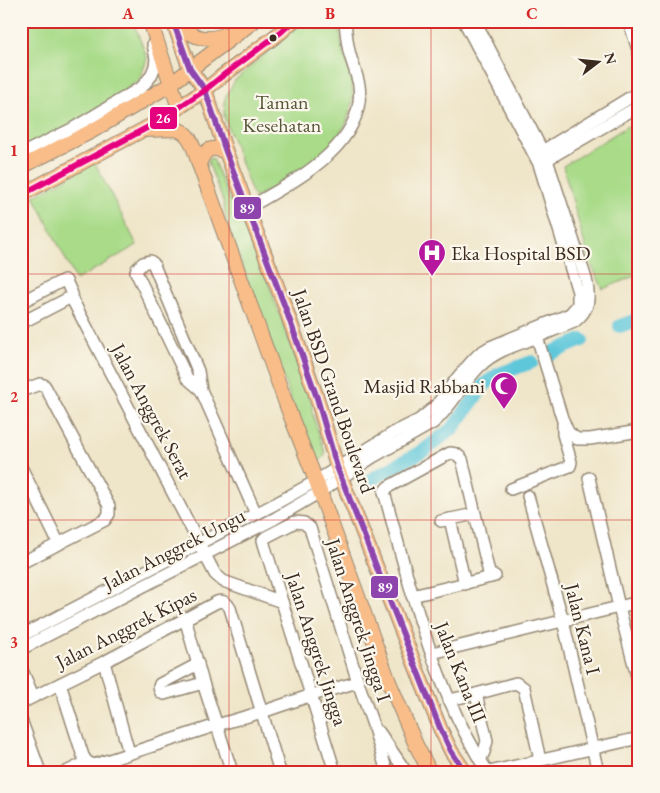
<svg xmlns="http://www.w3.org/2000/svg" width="660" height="793" font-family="'EB Garamond',serif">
<rect width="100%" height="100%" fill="#fbf7ec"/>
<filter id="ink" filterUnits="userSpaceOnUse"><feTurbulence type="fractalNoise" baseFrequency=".02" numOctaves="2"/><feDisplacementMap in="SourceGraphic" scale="10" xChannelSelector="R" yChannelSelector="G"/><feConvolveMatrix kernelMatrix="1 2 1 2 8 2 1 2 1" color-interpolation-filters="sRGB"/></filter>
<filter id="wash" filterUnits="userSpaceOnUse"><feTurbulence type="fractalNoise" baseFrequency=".0096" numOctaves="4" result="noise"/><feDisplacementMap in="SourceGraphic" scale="20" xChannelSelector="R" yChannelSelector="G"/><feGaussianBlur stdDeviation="1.12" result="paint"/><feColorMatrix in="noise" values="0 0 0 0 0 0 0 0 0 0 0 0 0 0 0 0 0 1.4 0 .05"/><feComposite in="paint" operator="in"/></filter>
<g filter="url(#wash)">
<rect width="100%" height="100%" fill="#efe5c9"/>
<g fill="#a9db89" stroke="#728254">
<path d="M21,21H133L147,58L140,80L74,124L21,151Z"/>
<path d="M304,21H338L342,45L352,81L353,100L346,124L330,146L295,176L254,198L224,117L225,98L235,80Z"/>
<path d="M639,119V274L603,289L589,260L563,166Z"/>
<path d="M211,158L213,159L229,198L238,213L269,285L312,404V412L325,452V456L321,460L314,459L312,457L227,224L223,201L208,162L209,159Z"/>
<path d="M95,163L137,245L76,280L34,196Z"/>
</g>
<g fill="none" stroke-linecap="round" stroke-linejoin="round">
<g stroke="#5ec7da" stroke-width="14">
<path d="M620,326L639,319"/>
<path d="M551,353L582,340"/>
<path d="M365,483L426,449L453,428L485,384L499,374L532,362"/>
</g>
</g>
</g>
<g filter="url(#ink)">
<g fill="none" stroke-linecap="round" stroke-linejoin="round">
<defs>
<g id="minor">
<path d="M629,21L639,53"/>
<path d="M21,154L72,129L142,87L151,76L155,66L156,59L153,44"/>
<path d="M536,155L639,92"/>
<path d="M541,163L639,106"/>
<path d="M248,208C291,183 367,146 359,85C357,75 353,65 350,55C347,44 346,33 345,21"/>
<path d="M71,297L215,574L223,581L282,602"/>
<path d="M21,302L64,280L66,281L72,294L71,297L21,323"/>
<path d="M537,337L562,418L568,432L577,439H590L633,432L639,433"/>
<path d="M201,390L187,378L136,272L137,269L143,263L150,261L153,263L198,371L201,390L256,514"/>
<path d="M21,391L40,384L44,385L46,388L109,506V514L105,520L21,563"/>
<path d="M21,467L59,544"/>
<path d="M589,478L619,607L639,684"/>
<path d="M511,489L570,466L571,462L563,434V424"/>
<path d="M528,496L563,621L598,772"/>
<path d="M450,519L465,584"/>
<path d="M441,521L475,514"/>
<path d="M412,596L495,576"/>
<path d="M185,618L203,683L232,772"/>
<path d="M21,636L275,504L316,481L395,432L419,420L435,407L458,377L474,359L480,353L490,347L570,314L578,305V292L539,164L464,21"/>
<path d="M21,649L274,519L320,492L373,457L433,423C452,407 462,383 480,366C493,353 510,347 527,341C543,335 558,328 574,322C590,310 590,298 586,279L547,160L475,21"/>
<path d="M432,653L639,602"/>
<path d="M104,662L129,753"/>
<path d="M198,664L160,684C158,688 160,693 164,694L203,683"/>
<path d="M21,668L33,696"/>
<path d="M60,684L83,756L87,762L94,765L217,725L262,712L312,695L358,682"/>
<path d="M476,694L487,741L484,752L480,760"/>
<path d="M449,700L476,694L516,683L524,688L540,760"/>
<path d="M21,703L104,662L217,602C223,600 227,603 230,608L280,772"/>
<path d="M21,720L40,772"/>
<path d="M379,732L406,772"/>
<path d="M66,772L87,762"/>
<path d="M335,772L264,544L263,540L266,537L295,522L304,523L310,528L358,682L373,725L387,772"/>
<path d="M488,772C476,755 467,737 458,719C425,649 406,573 386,499L384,492L388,487L450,453L456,454L462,459L490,577"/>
<path d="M489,772L639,738"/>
</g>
<g id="major">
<path d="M150,21L179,108"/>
<path d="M173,21L190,69L205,90L226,152L285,307L317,398L337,467L440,728L451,751L465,772"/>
<path d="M173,22C196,38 204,44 232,32"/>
<path d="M144,130L175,129C191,131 194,150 199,164L288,409L316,481L389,682L416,745L430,772"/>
<path d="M199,164C205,149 211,145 226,152"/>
<path d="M21,167L92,131L168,86L254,21"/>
<path d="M21,195L154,124L205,90L221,77L281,32L293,21"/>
</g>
</defs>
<use href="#minor" stroke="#958874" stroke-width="14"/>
<use href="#major" stroke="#958874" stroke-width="16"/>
<use href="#minor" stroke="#fff" stroke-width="11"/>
<use href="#major" stroke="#f8bd89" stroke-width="14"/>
<defs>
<path id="bus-1" d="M173,21L190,69L205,90L226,152L285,307L317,398L337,467L440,728L451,751L465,772"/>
<path id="bus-2" d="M21,195L154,124L205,90L221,77L281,32L293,21"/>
</defs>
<use href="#bus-1" stroke="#fbf7ec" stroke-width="10"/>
<use href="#bus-2" stroke="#fbf7ec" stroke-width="10"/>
<use href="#bus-1" stroke="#8e44ad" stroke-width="6"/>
<use href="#bus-2" stroke="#e5007d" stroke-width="6"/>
</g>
</g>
<path fill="none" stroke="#d62828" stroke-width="1" stroke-opacity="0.55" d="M229,21V772M431,21V772M21,274H639M21,520H639"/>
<defs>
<symbol id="hospital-pin" viewBox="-11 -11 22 30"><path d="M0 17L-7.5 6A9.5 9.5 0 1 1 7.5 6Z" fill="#b5179e" stroke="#fbf7ec"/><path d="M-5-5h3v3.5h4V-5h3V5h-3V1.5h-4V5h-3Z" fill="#fff"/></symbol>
<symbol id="mosque-pin" viewBox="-11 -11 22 30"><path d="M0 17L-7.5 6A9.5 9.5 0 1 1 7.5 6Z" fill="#b5179e" stroke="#fbf7ec"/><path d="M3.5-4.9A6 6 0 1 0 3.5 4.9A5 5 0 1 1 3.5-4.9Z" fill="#fff"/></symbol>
</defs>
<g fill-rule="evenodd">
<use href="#hospital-pin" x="416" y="237" width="32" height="43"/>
<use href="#mosque-pin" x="488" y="370" width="32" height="43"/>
</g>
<circle fill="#3b2a1e" stroke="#fbf7ec" stroke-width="2" cx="273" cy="38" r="4.5"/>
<g text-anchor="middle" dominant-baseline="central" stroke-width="4.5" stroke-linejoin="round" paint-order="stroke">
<g font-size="20" fill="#565639" stroke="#fbf7ec">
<text x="282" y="102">Taman<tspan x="282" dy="23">Kesehatan</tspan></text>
</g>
<g font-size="20" fill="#3b2a1e" stroke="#fbf7ec" text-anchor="start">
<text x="451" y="253">Eka Hospital BSD</text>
<text x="485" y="386" text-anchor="end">Masjid Rabbani</text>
</g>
<g font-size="20" fill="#3b2a1e" stroke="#fbf7ec">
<text transform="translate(334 391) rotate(71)">Jalan BSD Grand Boulevard</text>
<text transform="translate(152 411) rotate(62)">Jalan Anggrek Serat</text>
<text transform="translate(174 549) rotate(-27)">Jalan Anggrek Ungu</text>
<text transform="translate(359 620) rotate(72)">Jalan Anggrek Jingga I</text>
<text transform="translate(126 628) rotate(-27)">Jalan Anggrek Kipas</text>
<text transform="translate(583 629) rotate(76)">Jalan Kana I</text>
<text transform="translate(317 649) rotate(72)">Jalan Anggrek Jingga</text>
<text transform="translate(461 672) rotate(68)">Jalan Kana III</text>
</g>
</g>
<g stroke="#fbf7ec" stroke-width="2">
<rect x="149" y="106" width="29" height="24" rx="5" fill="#e5007d"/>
<rect x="233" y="196" width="29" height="24" rx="5" fill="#8e44ad"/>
<rect x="370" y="575" width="29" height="24" rx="5" fill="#8e44ad"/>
</g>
<g font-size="14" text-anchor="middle" font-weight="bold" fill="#fff">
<text x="163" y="123">26</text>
<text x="247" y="213">89</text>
<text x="385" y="592">89</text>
</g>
<rect width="660" height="793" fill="none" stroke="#fbf7ec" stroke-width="55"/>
<g transform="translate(598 62) rotate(74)" stroke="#fbf7ec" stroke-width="4" paint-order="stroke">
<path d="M0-4L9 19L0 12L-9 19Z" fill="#3b2a1e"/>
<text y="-8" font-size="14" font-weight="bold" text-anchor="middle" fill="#3b2a1e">N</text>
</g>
<rect x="28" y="28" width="604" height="738" fill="none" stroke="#d62828" stroke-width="2"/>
<g font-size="16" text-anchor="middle" font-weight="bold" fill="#d62828">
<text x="128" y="19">A</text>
<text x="330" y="19">B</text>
<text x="532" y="19">C</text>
<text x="14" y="156">1</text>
<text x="14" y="402">2</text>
<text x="14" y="648">3</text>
</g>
</svg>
